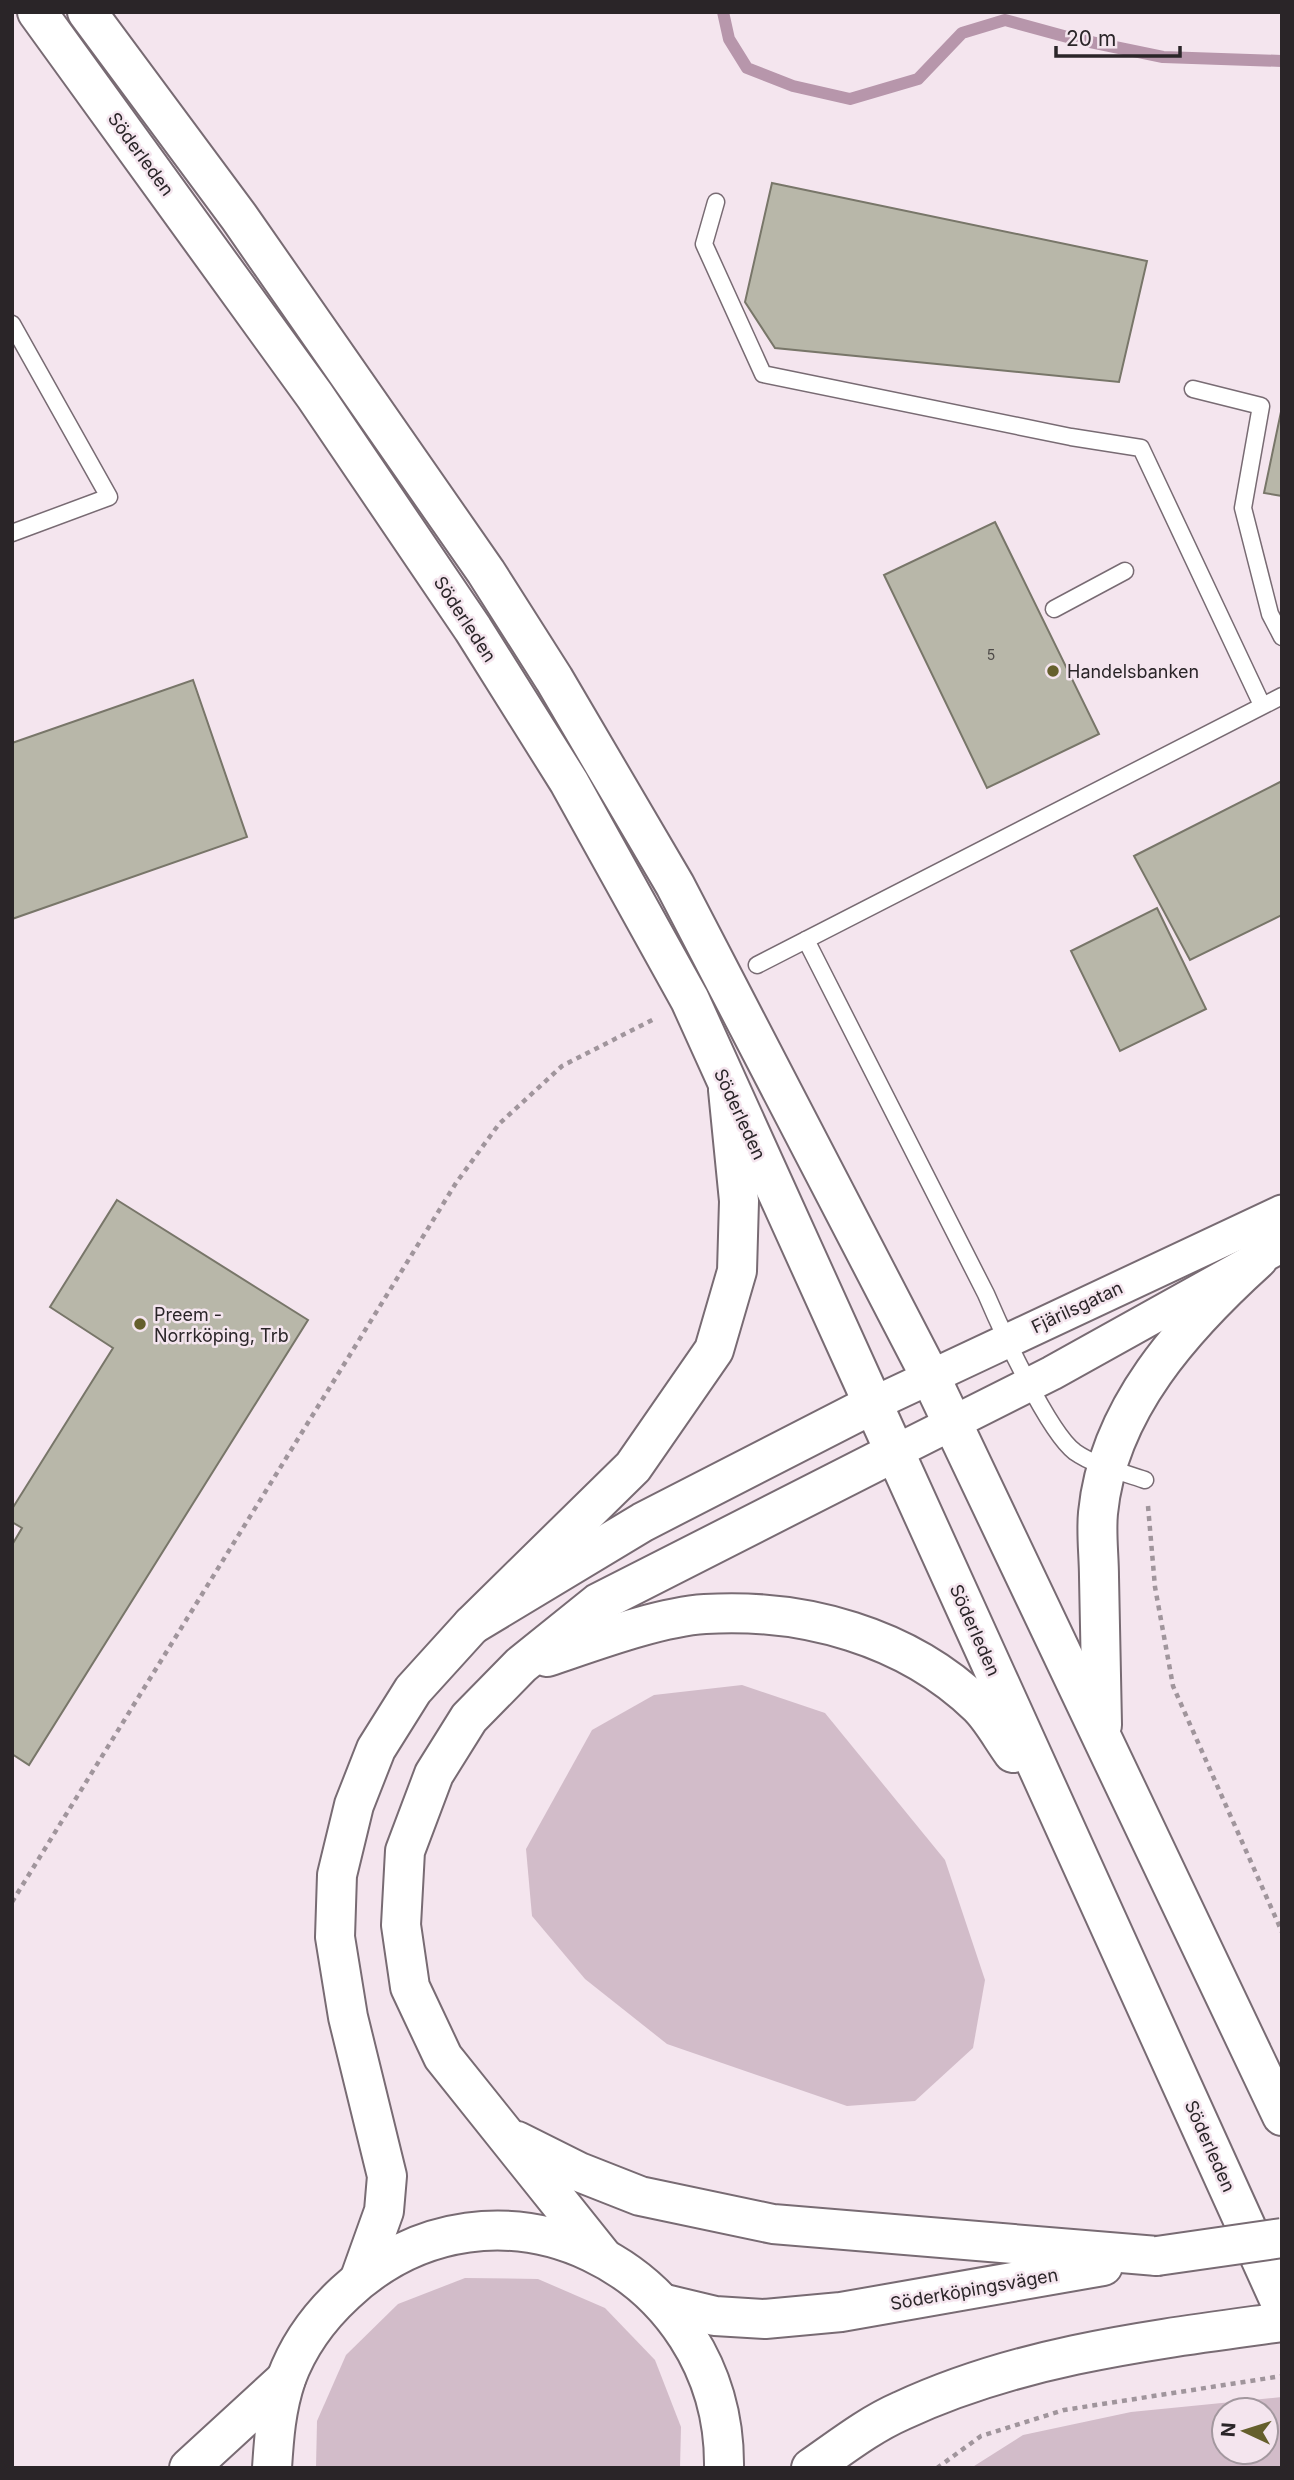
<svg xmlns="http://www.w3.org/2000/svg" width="1294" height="2480" font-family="Inter,sans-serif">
<rect width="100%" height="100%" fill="#f4e5ee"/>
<g fill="#d2bcc9" fill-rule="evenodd">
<path d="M742,1685L825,1713L945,1860L985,1980L973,2048L915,2101L847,2106L667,2044L585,1979L532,1916L526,1849L592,1730L654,1695Z"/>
<path d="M465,2278L538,2279L605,2308L655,2360L681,2427L680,2468H316L317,2421L346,2355L398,2304Z"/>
<path d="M1282,2397V2468H971L1023,2435L1131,2412ZM1224,2410H1266V2452H1224Z"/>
</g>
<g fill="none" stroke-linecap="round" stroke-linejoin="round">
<path stroke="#b796ab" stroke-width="12" d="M723,12L729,39L747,68L793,86L850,99L918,79L962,33L1005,20L1071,38L1163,57L1282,61"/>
</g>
<g fill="#b8b7a9" stroke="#787669" stroke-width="2">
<path d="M772,183L1147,261L1119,382L775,348L745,302Z"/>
<path d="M1282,407V496L1264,493Z"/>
<path d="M995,522L1099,734L987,788L884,575Z"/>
<path d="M193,680L247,837L12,919V743Z"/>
<path d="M1282,781V915L1190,960L1134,856Z"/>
<path d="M1157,908L1206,1009L1120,1051L1071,951Z"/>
<path d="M117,1200L308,1320L29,1765L12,1754V1545L22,1528L12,1522V1509L113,1348L50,1307Z"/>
</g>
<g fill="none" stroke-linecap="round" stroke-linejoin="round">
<defs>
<g id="lane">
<path d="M716,202L704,244L763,374L1071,437L1141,448L1262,705"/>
<path d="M12,324L109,497L12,533"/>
<path d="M1193,389L1261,406L1243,508L1270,614L1282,637"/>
<path d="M1054,609L1125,571"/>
<path d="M806,940L986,1294C1001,1329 1048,1432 1075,1452C1095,1466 1123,1472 1145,1480"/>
<path d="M757,965L1282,696"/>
</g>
<g id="street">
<path d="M873,1404L1282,1212"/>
<path d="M895,1452L1052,1373L1282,1245"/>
</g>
<path id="secondary" d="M189,2468L286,2379"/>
<g id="primary">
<path d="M37,12L315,396L473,629L569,782L690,1000L873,1404"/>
<path d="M87,12L239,217L486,572L554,679L675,885L930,1376"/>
</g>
<g id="highway">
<path d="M930,1376L1282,2116"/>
<path d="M472,1625L643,1522L873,1404L1282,2306"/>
<path d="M547,1657C592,1642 658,1617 705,1614C803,1608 907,1636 979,1706C992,1719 1002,1738 1013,1753"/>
<path d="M1102,1725C1101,1676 1100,1626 1099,1577C1099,1556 1096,1534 1098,1513C1108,1409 1184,1326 1258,1259"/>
<path d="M517,2141L579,2172L640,2196L773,2224L1157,2256"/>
<path d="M603,2257L443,2057L410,1987L401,1925L405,1851L434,1774L469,1718L521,1665L598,1603L895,1452"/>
<path d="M360,2278L384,2211L387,2176L348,2017L335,1937L337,1875L354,1805L376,1749L413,1690L472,1625L633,1467L714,1350L737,1271L739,1201L728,1090"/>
<path d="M665,2304L715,2316L765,2319L841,2312L1103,2266"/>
<path d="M272,2468C274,2437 276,2409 286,2379C298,2346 319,2317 345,2293C494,2152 727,2267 724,2468"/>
<path d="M811,2468C840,2448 869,2425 901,2411C1021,2355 1152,2340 1282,2322"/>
</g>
</defs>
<use href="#lane" stroke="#786b73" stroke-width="19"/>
<use href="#street" stroke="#786b73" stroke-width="37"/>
<use href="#secondary" stroke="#786b73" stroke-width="42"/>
<use href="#primary" stroke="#786b73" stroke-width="42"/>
<use href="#highway" stroke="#786b73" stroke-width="42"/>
<g stroke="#a0959c" stroke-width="4.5" stroke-dasharray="5 5" stroke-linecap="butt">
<path d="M1148,1506L1155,1587L1173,1686L1282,1932"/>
<path d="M12,1902L456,1183L499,1124L562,1066L656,1018"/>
<path d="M937,2468L981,2436L1064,2410L1282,2376"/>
</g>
<use href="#lane" stroke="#fff" stroke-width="16"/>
<use href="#street" stroke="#fff" stroke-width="33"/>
<use href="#secondary" stroke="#fff" stroke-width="38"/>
<use href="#primary" stroke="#fff" stroke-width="38"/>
<use href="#highway" stroke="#fff" stroke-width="38"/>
<defs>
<path id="highway-bridge" d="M1157,2256L1282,2238"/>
</defs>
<use href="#highway-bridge" stroke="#786b73" stroke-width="42" stroke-linecap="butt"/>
<use href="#highway-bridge" stroke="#fff" stroke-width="38"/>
</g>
<g fill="#655f2c" stroke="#f4e5ee" stroke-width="2.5">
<circle cx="1053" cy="671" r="7"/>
<circle cx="140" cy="1324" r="7"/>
</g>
<g text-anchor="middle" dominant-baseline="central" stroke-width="5" stroke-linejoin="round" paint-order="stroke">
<g font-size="14" fill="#4e4a48">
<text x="991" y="654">5</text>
</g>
<g font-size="18" fill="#2a2528" stroke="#f4e5ee">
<text transform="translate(141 154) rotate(54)">Söderleden</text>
<text transform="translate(465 619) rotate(57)">Söderleden</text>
<text transform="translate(740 1114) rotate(65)">Söderleden</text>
<text transform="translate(1077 1307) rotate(-25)">Fjärilsgatan</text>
<text transform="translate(975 1630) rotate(66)">Söderleden</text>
<text transform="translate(1210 2146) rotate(66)">Söderleden</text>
<text transform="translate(974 2289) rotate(-10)">Söderköpingsvägen</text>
</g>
<g font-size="18" fill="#2a2528" stroke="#f4e5ee" text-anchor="start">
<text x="1067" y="671">Handelsbanken</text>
<text x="154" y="1314">Preem -<tspan x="154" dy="21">Norrköping, Trb</tspan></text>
</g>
</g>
<rect width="1294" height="2480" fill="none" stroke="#2a2528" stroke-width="28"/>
<g transform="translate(1245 2431) rotate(274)"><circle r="33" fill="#f4e5ee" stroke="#a3989f" stroke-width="2"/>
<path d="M0-5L12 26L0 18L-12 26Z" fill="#655f2c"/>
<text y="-10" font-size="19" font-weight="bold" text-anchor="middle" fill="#2a2528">N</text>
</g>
<path d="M1056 46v10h124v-10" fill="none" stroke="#2a2528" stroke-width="3.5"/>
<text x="1066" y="46" font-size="21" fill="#2a2528" stroke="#f4e5ee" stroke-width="5" paint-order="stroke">20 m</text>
</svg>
